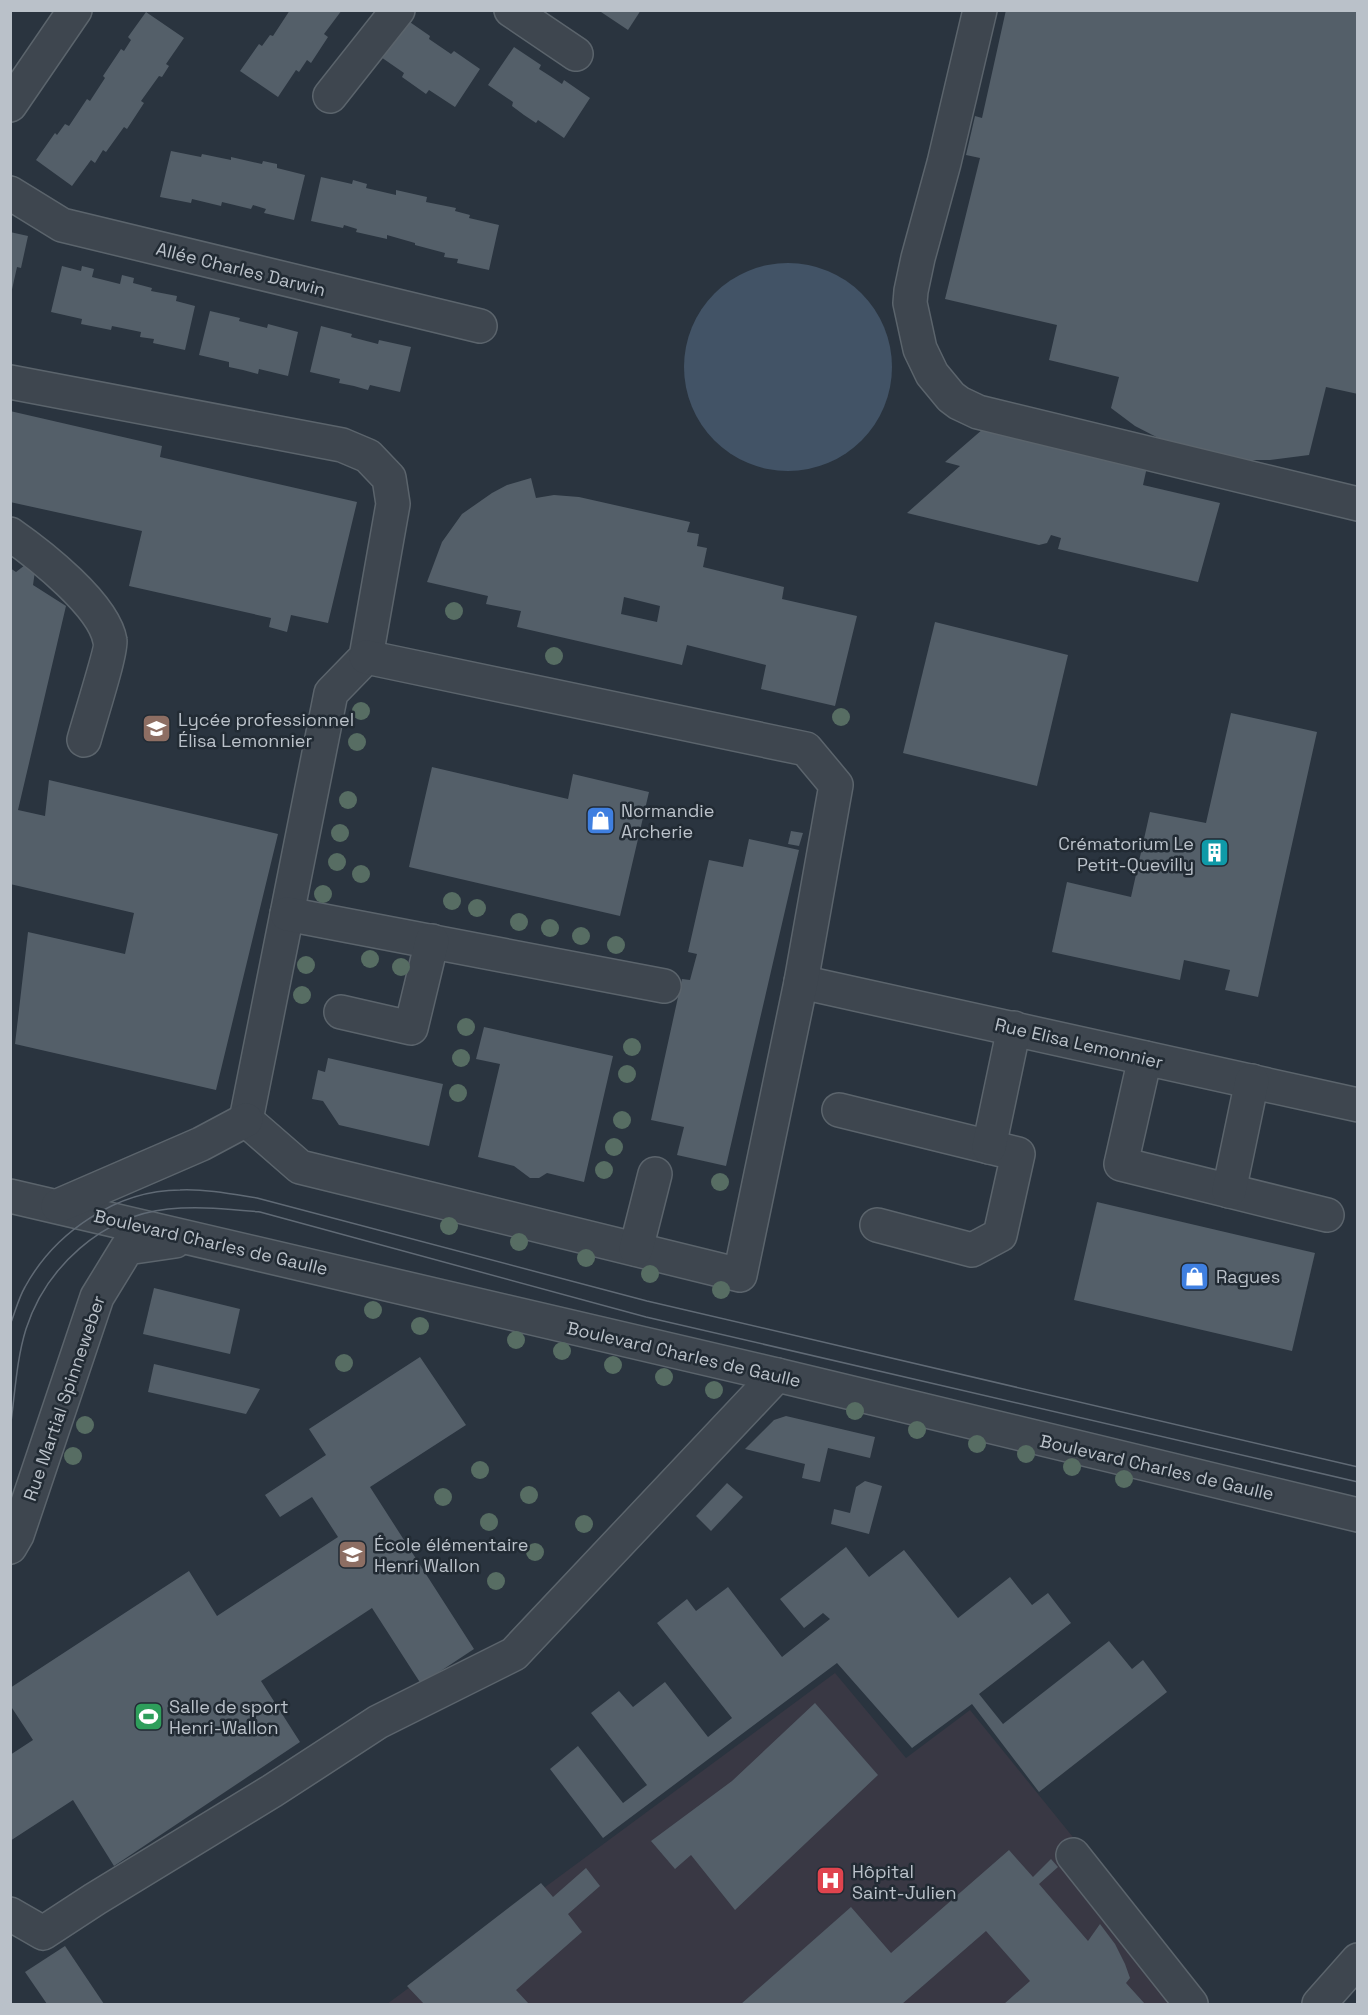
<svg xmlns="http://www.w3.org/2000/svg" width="1368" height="2015" font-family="'Space Grotesk',sans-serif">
<rect width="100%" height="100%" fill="#2a343f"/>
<path fill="#393844" d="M835,1673L906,1758L970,1710L1208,2004H387Z"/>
<circle fill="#425366" cx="788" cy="367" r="104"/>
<g fill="#545f69" fill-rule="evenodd">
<path d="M290,10H342L324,34L328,37L311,63L307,60L299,72L296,70L278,97L240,71L259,44L262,46L270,35L273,36Z"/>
<path d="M602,10H641L628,30L601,12Z"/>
<path d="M1006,10H1358V394L1326,387L1309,455L1270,460H1242L1168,443L1135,426L1111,408L1119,377L1049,360L1057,325L945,299L980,158L966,155L975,116L982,118Z"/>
<path d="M146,12L184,38L166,64L169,66L162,77L159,76L141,101L144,103L127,129L124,127L106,152L103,150L95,163L91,160L72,186L36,160L55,133L57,135L65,124L69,126L87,99L90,101L105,78L103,76L121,49L124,51L131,40L128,37Z"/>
<path d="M404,18L430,36L429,39L451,54L454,51L480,69L455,107L429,90L426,94L402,77L404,73L378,55Z"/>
<path d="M514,47L541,65L539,69L550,76L562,84L564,80L590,98L564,138L538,120L536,123L524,115L512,106L513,102L488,85Z"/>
<path d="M171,151L201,157L202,154L231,160V157L262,164L263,161L277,164V168L305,175L294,220L264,213L266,209L253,205L251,209L222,202L221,206L192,199L191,203L160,197Z"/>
<path d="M321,177L352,184L353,180L367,184L366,188L396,195V190L427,197L426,202L456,208L455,211L470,215L469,218L499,225L489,270L457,263L458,259L444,257L445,253L415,245V243L387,235V239L356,232L357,229L344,225L343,228L311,221Z"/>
<path d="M10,232L28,236L21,268L17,267L11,294Z"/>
<path d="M62,266L81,271L82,266L94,269L92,277L120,284L122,275L134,278L133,283L152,288L151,291L177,296L176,301L195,306L185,350L153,343L154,339L140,337L141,332L112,326L111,330L81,324L82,319L51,312Z"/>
<path d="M210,311L240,318L239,321L267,328L268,324L298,332L288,376L259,369L258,374L243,370L229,367V362L199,355Z"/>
<path d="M321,326L352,334L351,337L378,344L379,340L411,347L400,392L370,385L368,390L354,386L339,383L340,379L310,372Z"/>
<path d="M10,411L162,446L160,457L357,502L328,623L291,615L287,632L269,627L271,618L129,586L142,531L10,502Z"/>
<path d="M983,429L1147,467L1143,485L1220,503L1198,582L1058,549L1061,538L1051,535L1047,543L1039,545L907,513L960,466L945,462Z"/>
<path d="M531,478L536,498L554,495L579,497L690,522L687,532L699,534L697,546L707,548L703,567L784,587L782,599L857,616L835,706L761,689L766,665L687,645L682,665L517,627L521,611L486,604L488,596L427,582L442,542L462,514L492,493L507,485ZM624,597L660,606L657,622L621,614Z"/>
<path d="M25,565L35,571L33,585L66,606L18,810L45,816L49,780L278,834L216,1090L15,1044L28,932L125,954L134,913L10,884V568L16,572Z"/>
<path d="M935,622L1068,655L1037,786L903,753Z"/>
<path d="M1231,713L1317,732L1258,997L1225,990L1230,970L1184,960L1180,980L1052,952L1067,882L1131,897L1150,812L1206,823Z"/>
<path d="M432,767L568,799L573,774L649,792L620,916L409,867Z"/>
<path d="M791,831L803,833L799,846L788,844Z"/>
<path d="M749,839L799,850L726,1166L677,1155L684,1127L651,1120L682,979L690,980L697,954L688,952L709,860L743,867Z"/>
<path d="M484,1027L613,1056L584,1182L547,1173L539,1178H530L514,1166L478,1157L500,1064L476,1059Z"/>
<path d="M328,1058L443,1084L429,1146L339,1125L323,1101L312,1099L318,1070L325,1072Z"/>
<path d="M1097,1202L1315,1253L1292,1351L1074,1300Z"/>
<path d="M154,1288L240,1309L230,1354L143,1334Z"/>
<path d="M420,1357L466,1425L370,1487L474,1649L421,1684L372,1608L261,1681L300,1742L114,1866L73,1800L10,1841V1755L33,1740L10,1705V1688L189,1571L217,1616L338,1537L312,1497L280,1517L265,1495L326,1455L309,1429Z"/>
<path d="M154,1364L260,1389L246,1414L148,1392Z"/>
<path d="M786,1416L875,1437L870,1458L828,1448L820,1482L802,1478L805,1464L745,1449L774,1420Z"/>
<path d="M865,1481L882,1486L869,1534L831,1524L834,1509L850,1513L856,1487Z"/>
<path d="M727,1483L743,1497L711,1531L696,1516Z"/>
<path d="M846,1547L869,1577L904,1550L958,1618L1010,1577L1032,1605L1048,1593L1071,1623L979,1694L1003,1724L1109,1641L1132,1669L1143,1660L1167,1692L1039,1792L972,1704L912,1748L837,1663L603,1838L550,1769L578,1746L623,1803L647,1785L591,1713L619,1691L633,1707L665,1682L708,1737L732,1718L657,1623L687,1599L696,1611L728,1587L782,1657L830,1619L823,1613L804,1628L780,1599Z"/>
<path d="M815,1703L878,1775L735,1910L691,1855L675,1869L651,1841L732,1781Z"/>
<path d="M1009,1850L1033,1877L1051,1859L1058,1867L1039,1884L1088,1941L1100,1924L1115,1944L1125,1964L1130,1978L1126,1983L1145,2004H1004L1030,1981L986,1931L902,2004H741L851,1907L891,1953Z"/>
<path d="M586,1868L600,1886L568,1914L582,1932L516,1990L529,2004H424L407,1986L541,1883L553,1897Z"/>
<path d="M65,1946L104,2004H47L25,1972Z"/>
</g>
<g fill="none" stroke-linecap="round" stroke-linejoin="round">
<defs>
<g id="minor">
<path d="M511,10L576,54"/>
<path d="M980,10L944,163L918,258L911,291L910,303L920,349L932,374L951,397L959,403L978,412L1358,504"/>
<path d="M330,96L398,10"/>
<path d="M10,105L75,10"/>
<path d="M10,193L62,225L480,326"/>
<path d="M10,382L342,445L368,456L389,478L393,504L366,657L331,693L246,1120"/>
<path d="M10,534C40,555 104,605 110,641C112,650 88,725 84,740"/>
<path d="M287,914L664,986"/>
<path d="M801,982L1358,1105"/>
<path d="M341,1012L411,1028L432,941"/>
<path d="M1145,1058L1121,1164L1327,1215"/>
<path d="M839,1110L1018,1154L1000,1235L972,1250L877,1225"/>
<path d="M246,1120L300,1167L740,1275L801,982L836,785L806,749L366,657"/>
<path d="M989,1147L1014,1028"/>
<path d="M1229,1191L1252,1081"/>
<path d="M10,1196L777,1375L1358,1515"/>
<path d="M58,1206L201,1144L246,1120"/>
<path d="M636,1249L655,1174"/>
<path d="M10,1547L17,1535L97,1297L127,1248L175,1241"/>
<path d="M1073,1855L1191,2004"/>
<path d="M10,1914L43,1933L95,1899L272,1791L378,1722L514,1654L777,1375"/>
<path d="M1319,2004L1358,1960"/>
</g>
</defs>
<use href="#minor" stroke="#5b646c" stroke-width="36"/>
<use href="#minor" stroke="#3e464f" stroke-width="33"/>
<g stroke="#606a75" stroke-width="1.5">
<path d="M10,1325C15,1313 18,1299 25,1287C55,1232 117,1190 180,1190C206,1189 232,1194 257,1198L647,1301L1358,1467"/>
<path d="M10,1429C15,1396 16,1361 26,1329C46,1267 102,1216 168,1209C199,1206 229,1209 260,1212L646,1317L1358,1482"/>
</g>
</g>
<g fill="#576d63">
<circle cx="454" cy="611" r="9"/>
<circle cx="554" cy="656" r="9"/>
<circle cx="361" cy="711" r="9"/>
<circle cx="841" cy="717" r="9"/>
<circle cx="357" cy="742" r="9"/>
<circle cx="348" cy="800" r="9"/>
<circle cx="340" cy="833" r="9"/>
<circle cx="337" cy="862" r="9"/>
<circle cx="361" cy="874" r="9"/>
<circle cx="323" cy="894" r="9"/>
<circle cx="452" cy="901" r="9"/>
<circle cx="477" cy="908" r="9"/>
<circle cx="519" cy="922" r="9"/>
<circle cx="550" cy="928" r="9"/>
<circle cx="581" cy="936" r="9"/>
<circle cx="616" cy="945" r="9"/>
<circle cx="370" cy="959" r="9"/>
<circle cx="306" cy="965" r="9"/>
<circle cx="401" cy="967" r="9"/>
<circle cx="302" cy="995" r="9"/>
<circle cx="466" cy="1027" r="9"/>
<circle cx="632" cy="1047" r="9"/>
<circle cx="461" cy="1058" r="9"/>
<circle cx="627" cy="1074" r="9"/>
<circle cx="458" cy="1093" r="9"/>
<circle cx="622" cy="1120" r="9"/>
<circle cx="614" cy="1147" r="9"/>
<circle cx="604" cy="1170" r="9"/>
<circle cx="720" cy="1182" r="9"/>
<circle cx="449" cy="1226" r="9"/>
<circle cx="519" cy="1242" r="9"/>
<circle cx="586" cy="1258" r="9"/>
<circle cx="650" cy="1274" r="9"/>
<circle cx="721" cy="1290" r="9"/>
<circle cx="373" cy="1310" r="9"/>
<circle cx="420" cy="1326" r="9"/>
<circle cx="516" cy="1340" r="9"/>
<circle cx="562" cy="1351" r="9"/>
<circle cx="344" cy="1363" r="9"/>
<circle cx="613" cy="1365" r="9"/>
<circle cx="664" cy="1377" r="9"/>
<circle cx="714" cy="1390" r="9"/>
<circle cx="855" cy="1411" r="9"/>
<circle cx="85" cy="1425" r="9"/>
<circle cx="917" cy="1430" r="9"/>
<circle cx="977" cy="1444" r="9"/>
<circle cx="1026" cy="1454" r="9"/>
<circle cx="73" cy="1456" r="9"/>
<circle cx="1072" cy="1467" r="9"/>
<circle cx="480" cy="1470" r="9"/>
<circle cx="1124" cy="1479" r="9"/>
<circle cx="529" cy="1495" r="9"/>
<circle cx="443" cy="1497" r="9"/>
<circle cx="489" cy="1522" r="9"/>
<circle cx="584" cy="1524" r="9"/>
<circle cx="535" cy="1552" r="9"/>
<circle cx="496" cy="1581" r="9"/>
</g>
<defs>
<symbol id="school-square" viewBox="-11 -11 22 22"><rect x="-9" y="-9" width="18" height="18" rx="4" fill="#8d6e63" stroke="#222b34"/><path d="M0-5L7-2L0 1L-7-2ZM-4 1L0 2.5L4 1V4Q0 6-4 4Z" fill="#fff"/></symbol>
<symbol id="shop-square" viewBox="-11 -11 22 22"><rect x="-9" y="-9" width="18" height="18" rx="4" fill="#3f7fe0" stroke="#222b34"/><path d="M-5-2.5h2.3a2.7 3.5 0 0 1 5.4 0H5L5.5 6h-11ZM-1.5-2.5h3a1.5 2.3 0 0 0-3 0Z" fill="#fff"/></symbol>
<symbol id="building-square" viewBox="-11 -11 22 22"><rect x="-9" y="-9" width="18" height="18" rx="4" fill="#0f9aa8" stroke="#222b34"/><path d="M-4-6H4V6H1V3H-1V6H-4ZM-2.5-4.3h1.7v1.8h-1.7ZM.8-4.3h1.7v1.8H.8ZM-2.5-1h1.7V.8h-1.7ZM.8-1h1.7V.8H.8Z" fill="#fff"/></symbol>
<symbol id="stadium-square" viewBox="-11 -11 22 22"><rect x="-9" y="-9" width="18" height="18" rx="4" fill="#2e9e5b" stroke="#222b34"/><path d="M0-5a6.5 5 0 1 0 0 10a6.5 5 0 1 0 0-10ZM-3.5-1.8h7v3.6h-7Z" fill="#fff"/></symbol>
<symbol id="hospital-square" viewBox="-11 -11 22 22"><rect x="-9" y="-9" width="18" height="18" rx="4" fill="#e0444e" stroke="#222b34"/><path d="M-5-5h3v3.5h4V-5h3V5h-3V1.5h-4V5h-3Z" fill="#fff"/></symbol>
</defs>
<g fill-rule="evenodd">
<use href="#school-square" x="140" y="712" width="33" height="33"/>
<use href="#shop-square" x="584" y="804" width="33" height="33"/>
<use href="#building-square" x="1198" y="836" width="33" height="33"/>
<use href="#shop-square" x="1178" y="1260" width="33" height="33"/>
<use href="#school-square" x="336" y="1538" width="33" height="33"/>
<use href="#stadium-square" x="132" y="1700" width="33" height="33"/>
<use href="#hospital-square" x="814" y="1864" width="33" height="33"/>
</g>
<g text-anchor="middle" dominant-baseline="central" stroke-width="5" stroke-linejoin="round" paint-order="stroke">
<g font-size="18" fill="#bac1c9" stroke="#222b34">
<text transform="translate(241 269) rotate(14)">Allée Charles Darwin</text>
<text transform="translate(1079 1043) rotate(13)">Rue Elisa Lemonnier</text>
<text transform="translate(211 1242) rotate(13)">Boulevard Charles de Gaulle</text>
<text transform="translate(684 1354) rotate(13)">Boulevard Charles de Gaulle</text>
<text transform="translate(64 1398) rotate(-71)">Rue Martial Spinneweber</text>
<text transform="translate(1157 1467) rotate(13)">Boulevard Charles de Gaulle</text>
</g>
<g font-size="18" fill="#bac1c9" stroke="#222b34" text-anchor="start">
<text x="178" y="719">Lycée professionnel<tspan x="178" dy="21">Élisa Lemonnier</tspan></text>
<text x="621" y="810">Normandie<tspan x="621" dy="21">Archerie</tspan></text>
<text x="1194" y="843" text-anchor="end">Crématorium Le<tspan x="1194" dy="21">Petit-Quevilly</tspan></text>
<text x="1216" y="1276">Ragues</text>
<text x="374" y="1544">École élémentaire<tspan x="374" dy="21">Henri Wallon</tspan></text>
<text x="169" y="1706">Salle de sport<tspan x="169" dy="21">Henri-Wallon</tspan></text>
<text x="852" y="1871">Hôpital<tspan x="852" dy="21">Saint-Julien</tspan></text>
</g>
</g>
<rect width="1368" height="2015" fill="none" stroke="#bac1c9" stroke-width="24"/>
</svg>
